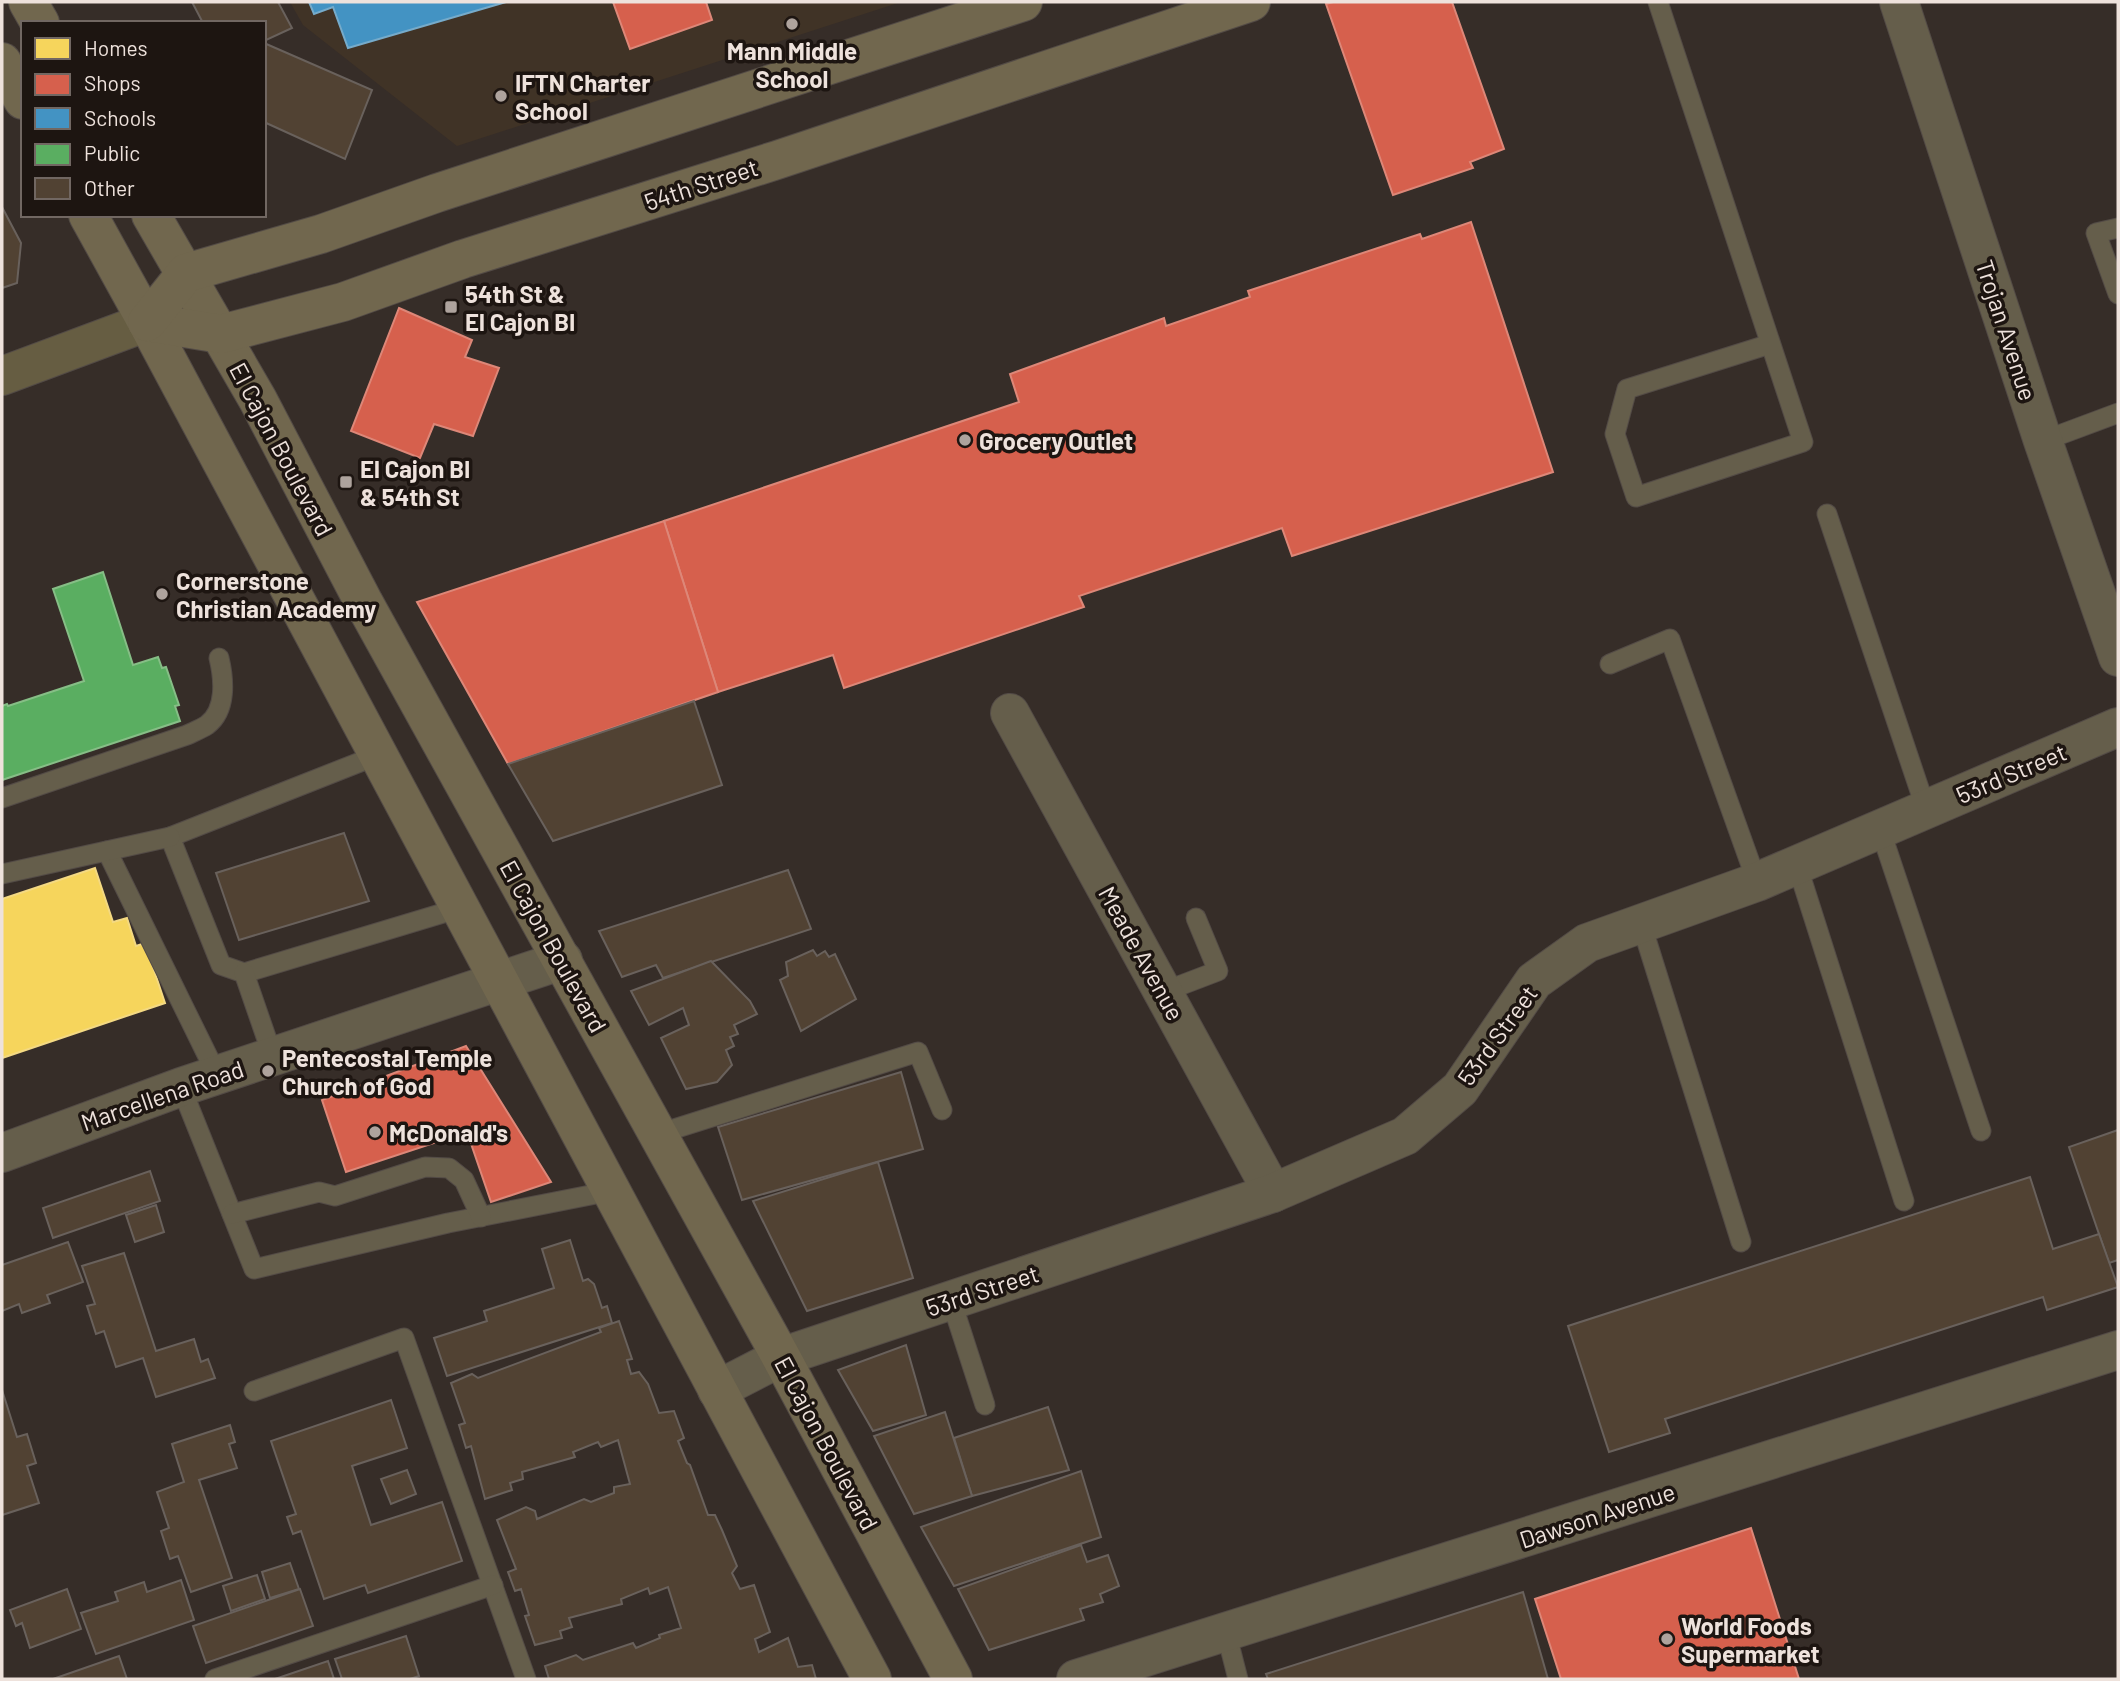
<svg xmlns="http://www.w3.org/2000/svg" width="2120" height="1681" font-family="Barlow,sans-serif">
<rect width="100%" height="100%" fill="#362d28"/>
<path fill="#403326" d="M290,2H901L457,146L303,25Z"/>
<path fill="#f6d55c" stroke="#f4d982" stroke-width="2" d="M95,868L113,922L127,918L136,946L145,943L165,1003L2,1058V899Z"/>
<g fill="#d6604d" stroke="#dd8778" stroke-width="2">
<path d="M613,2H706L712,20L630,49Z"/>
<path d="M1333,2H1452L1504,149L1470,162L1473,168L1393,195L1326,4Z"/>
<path d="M1471,222L1553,472L1292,556L1282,528L1079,596L1084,607L844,688L833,655L718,692L664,521L1019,402L1010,374L1164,318L1166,326L1250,297L1248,291L1420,234L1422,239Z"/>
<path d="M399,308L472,340L465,357L499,368L473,436L434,424L420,458L351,431Z"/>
<path d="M664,521L718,692L508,764L417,602Z"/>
<path d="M466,1046L551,1182L491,1202L467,1132L346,1172L322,1100Z"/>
<path d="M1751,1528L1799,1679H1561L1535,1599Z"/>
</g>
<path fill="#4393c3" stroke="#76abca" stroke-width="2" d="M309,2H506L348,48L333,7L314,14Z"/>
<path fill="#5aae61" stroke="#86be86" stroke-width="2" d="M103,572L133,665L158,657L162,668L166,667L179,705L175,706L180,721L2,780V706L7,704L8,706L84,681L53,589Z"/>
<g fill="#514233" stroke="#69615c" stroke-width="2">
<path d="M192,2H278L292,28L264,41V23H203Z"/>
<path d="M264,43L372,90L345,159L264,122Z"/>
<path d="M2,207L21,243L17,283L2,288Z"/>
<path d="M694,701L722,785L553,841L508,764Z"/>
<path d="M344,833L369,901L239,940L216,873Z"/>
<path d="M788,870L811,929L663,978L656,965L622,977L599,931Z"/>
<path d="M813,950L817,956L825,951L829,957L835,954L856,999L801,1031L780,980L788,976L786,962Z"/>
<path d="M711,961L750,1001L757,1014L734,1025L738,1034L730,1037L734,1046L726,1050L732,1065L717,1082L686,1089L661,1038L689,1025L683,1008L649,1025L631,991Z"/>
<path d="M901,1072L923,1149L742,1200L718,1127Z"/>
<path d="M2118,1130V1260L2109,1263L2069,1147Z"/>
<path d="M878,1162L913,1278L807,1311L753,1201Z"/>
<path d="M150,1171L160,1201L53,1238L43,1208Z"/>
<path d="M2030,1177L2053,1249L2099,1234L2118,1287L2047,1310L2043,1297L1665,1419L1670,1433L1609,1452L1568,1326Z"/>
<path d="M156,1205L164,1232L135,1242L126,1215Z"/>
<path d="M570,1240L583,1281L588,1279L594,1284L602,1308L607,1306L612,1323L447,1376L434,1338L487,1321L484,1311L554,1288L542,1249Z"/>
<path d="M68,1242L83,1282L47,1295L50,1303L22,1313L19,1304L2,1311V1265Z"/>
<path d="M124,1253L156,1351L194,1339L201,1362L208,1359L215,1378L156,1397L143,1358L116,1367L104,1331L96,1334L87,1306L95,1304L82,1266Z"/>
<path d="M619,1321L632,1359L627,1360L631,1374L639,1372L648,1384L659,1413L674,1411L684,1438L678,1441L687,1463L690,1465L708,1515H715L722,1530L737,1566L732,1573L740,1589L754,1585L770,1632L755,1639L759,1652L788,1638L798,1667L812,1665L816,1679H549L545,1666L576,1655L583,1660L633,1643L636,1648L660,1638L659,1635L681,1628L668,1587L650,1594L648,1588L621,1599L622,1604L569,1618L572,1627L560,1631L562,1638L535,1645L525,1616L529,1615L521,1589L515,1591L508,1572L516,1569L497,1520L526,1507L535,1511L537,1519L584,1499L591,1502L614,1493V1487L630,1484L618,1440L601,1447L598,1442L573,1452L575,1457L522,1472L523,1479L510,1483L512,1490L485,1499L471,1446L466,1448L459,1425L465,1423L451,1383L472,1374L478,1378L601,1332L599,1328Z"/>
<path d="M906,1345L926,1415L873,1431L838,1370Z"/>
<path d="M2,1390L17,1437L27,1434L36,1463L27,1466L39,1503L2,1515Z"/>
<path d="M391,1400L407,1448L352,1466L371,1525L442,1502L462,1561L368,1593L365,1585L324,1599L301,1531L293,1534L287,1517L296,1514L271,1441Z"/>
<path d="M1048,1407L1069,1470L972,1496L954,1438Z"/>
<path d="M945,1412L972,1496L914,1514L874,1436Z"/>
<path d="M230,1425L235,1442L229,1444L237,1468L199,1480L232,1578L191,1592L178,1556L170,1559L161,1531L169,1528L157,1492L184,1482L172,1444Z"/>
<path d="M407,1470L416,1494L391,1504L381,1479Z"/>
<path d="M1081,1471L1101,1537L954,1586L921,1527Z"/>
<path d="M1081,1545L1087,1562L1108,1555L1119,1586L1100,1594L1103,1602L1080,1609L1084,1620L989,1650L958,1589Z"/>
<path d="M290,1563L299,1589L270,1598L262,1572Z"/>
<path d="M257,1575L265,1599L231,1611L223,1586Z"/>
<path d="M181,1580L194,1620L96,1654L81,1613L118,1601L115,1592L144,1582L147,1592Z"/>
<path d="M67,1589L81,1629L30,1648L22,1623L16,1626L10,1610Z"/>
<path d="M300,1589L313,1626L206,1663L193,1626Z"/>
<path d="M1523,1592L1548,1679H1268L1266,1674Z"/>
<path d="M406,1636L419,1676L410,1679H342L335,1659Z"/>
<path d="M119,1656L127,1679H53Z"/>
<path d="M328,1661L334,1679H275Z"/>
</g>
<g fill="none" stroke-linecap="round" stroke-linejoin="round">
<defs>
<g id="service">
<path d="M1658,2L1803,442L1636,497L1615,434L1627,389L1770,344"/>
<path d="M2118,228L2096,233L2118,294"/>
<path d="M2043,441L2118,413"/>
<path d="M1827,514L1926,809"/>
<path d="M1610,664L1670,639L1757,882"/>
<path d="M378,755L170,837L221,965L244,973L460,908"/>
<path d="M2,798L187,735C193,732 201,729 207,725C227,710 224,679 219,658"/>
<path d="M1880,829L1981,1131"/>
<path d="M107,851L217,1075"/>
<path d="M1797,865L1904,1201"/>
<path d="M2,874L170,837"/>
<path d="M1641,923L1741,1242"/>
<path d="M244,973L273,1057"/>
<path d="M1163,992L1218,971L1196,918"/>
<path d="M181,1087L254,1269L448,1223L611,1191"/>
<path d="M658,1134L918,1052L942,1110"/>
<path d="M232,1214L319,1192L335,1196L425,1167L449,1168L464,1180L481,1217"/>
<path d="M951,1300L985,1405"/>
<path d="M254,1391L404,1338L526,1679"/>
<path d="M1226,1632L1238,1679"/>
<path d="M215,1679L493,1585"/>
</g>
<g id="minor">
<path d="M1899,2L2043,441L2118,657"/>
<path d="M1010,713L1273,1193"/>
<path d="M2,1153L181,1087L563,960"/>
<path d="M717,1390L781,1357L1273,1193L1405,1136L1460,1089L1534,981L1587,943L1757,882L2118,727"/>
<path d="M1076,1679L2118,1350"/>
</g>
<path id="secondary" d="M2,376L147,322"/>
<g id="primary">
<path d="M28,2L40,23"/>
<path d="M2,62L23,100"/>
<path d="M88,215L147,322L872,1679"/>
<path d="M151,215L258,400L364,603L781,1357L953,1679"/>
<path d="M147,322L221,334L343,302L463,259L777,160L1251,2"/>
<path d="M147,322L186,273L321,234L437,193L1023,2"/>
</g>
</defs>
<use href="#service" stroke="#534b46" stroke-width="21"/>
<use href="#minor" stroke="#534b46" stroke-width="40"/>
<use href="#secondary" stroke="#534b46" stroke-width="40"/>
<use href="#primary" stroke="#534b46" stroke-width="40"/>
<use href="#service" stroke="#655e4b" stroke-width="19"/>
<use href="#minor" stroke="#655e4b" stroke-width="38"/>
<use href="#secondary" stroke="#665d42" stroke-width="38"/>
<use href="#primary" stroke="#71674e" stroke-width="38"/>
</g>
<g fill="#aea39d" stroke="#1d1511" stroke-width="2.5">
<circle cx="792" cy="24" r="7"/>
<circle cx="501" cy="96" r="7"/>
<rect x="444" y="300" width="14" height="14" rx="3.5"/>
<circle cx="965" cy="440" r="7"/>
<rect x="339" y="475" width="14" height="14" rx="3.5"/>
<circle cx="162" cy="594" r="7"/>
<circle cx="268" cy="1071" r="7"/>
<circle cx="375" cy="1132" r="7"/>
<circle cx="1667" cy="1639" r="7"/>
</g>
<g text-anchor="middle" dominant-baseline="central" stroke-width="7" stroke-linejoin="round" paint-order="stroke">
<g font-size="24" font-weight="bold" fill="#eee2dc" stroke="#1d1511" text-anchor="start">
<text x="792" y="50" text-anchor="middle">Mann Middle<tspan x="792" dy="28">School</tspan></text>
<text x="515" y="82">IFTN Charter<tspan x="515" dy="28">School</tspan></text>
<text x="465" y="293">54th St &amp;<tspan x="465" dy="28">El Cajon Bl</tspan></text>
<text x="979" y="440">Grocery Outlet</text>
<text x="360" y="468">El Cajon Bl<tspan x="360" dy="28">&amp; 54th St</tspan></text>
<text x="176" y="580">Cornerstone<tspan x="176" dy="28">Christian Academy</tspan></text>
<text x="282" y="1057">Pentecostal Temple<tspan x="282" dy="28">Church of God</tspan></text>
<text x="389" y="1132">McDonald's</text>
<text x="1681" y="1625">World Foods<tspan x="1681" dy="28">Supermarket</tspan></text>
</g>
<g font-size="24" fill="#eee2dc" stroke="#1d1511">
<text transform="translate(701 184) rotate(-18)">54th Street</text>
<text transform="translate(2007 330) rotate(72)">Trojan Avenue</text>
<text transform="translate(282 449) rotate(62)">El Cajon Boulevard</text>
<text transform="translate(2011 773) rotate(-23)">53rd Street</text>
<text transform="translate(554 946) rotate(61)">El Cajon Boulevard</text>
<text transform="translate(1142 953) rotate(61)">Meade Avenue</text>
<text transform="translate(1497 1035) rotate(-54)">53rd Street</text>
<text transform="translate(162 1095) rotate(-19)">Marcellena Road</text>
<text transform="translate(982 1290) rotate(-18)">53rd Street</text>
<text transform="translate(827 1443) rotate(62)">El Cajon Boulevard</text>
<text transform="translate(1597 1515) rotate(-18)">Dawson Avenue</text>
</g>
</g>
<rect width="2120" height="1681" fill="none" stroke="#eee2dc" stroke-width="7"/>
<rect x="21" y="21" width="245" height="196" fill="#1d1511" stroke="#716762" stroke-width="2"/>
<rect x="35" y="38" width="35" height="21" fill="#f6d55c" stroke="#716762" stroke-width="2"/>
<text x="84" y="56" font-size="21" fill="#eee2dc">Homes</text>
<rect x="35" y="74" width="35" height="21" fill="#d6604d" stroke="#716762" stroke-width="2"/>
<text x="84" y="91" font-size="21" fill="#eee2dc">Shops</text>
<rect x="35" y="108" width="35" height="21" fill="#4393c3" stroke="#716762" stroke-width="2"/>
<text x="84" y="126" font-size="21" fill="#eee2dc">Schools</text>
<rect x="35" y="144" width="35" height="21" fill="#5aae61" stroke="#716762" stroke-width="2"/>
<text x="84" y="161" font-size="21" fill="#eee2dc">Public</text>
<rect x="35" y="178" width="35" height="21" fill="#514233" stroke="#716762" stroke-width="2"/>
<text x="84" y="196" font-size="21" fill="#eee2dc">Other</text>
</svg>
